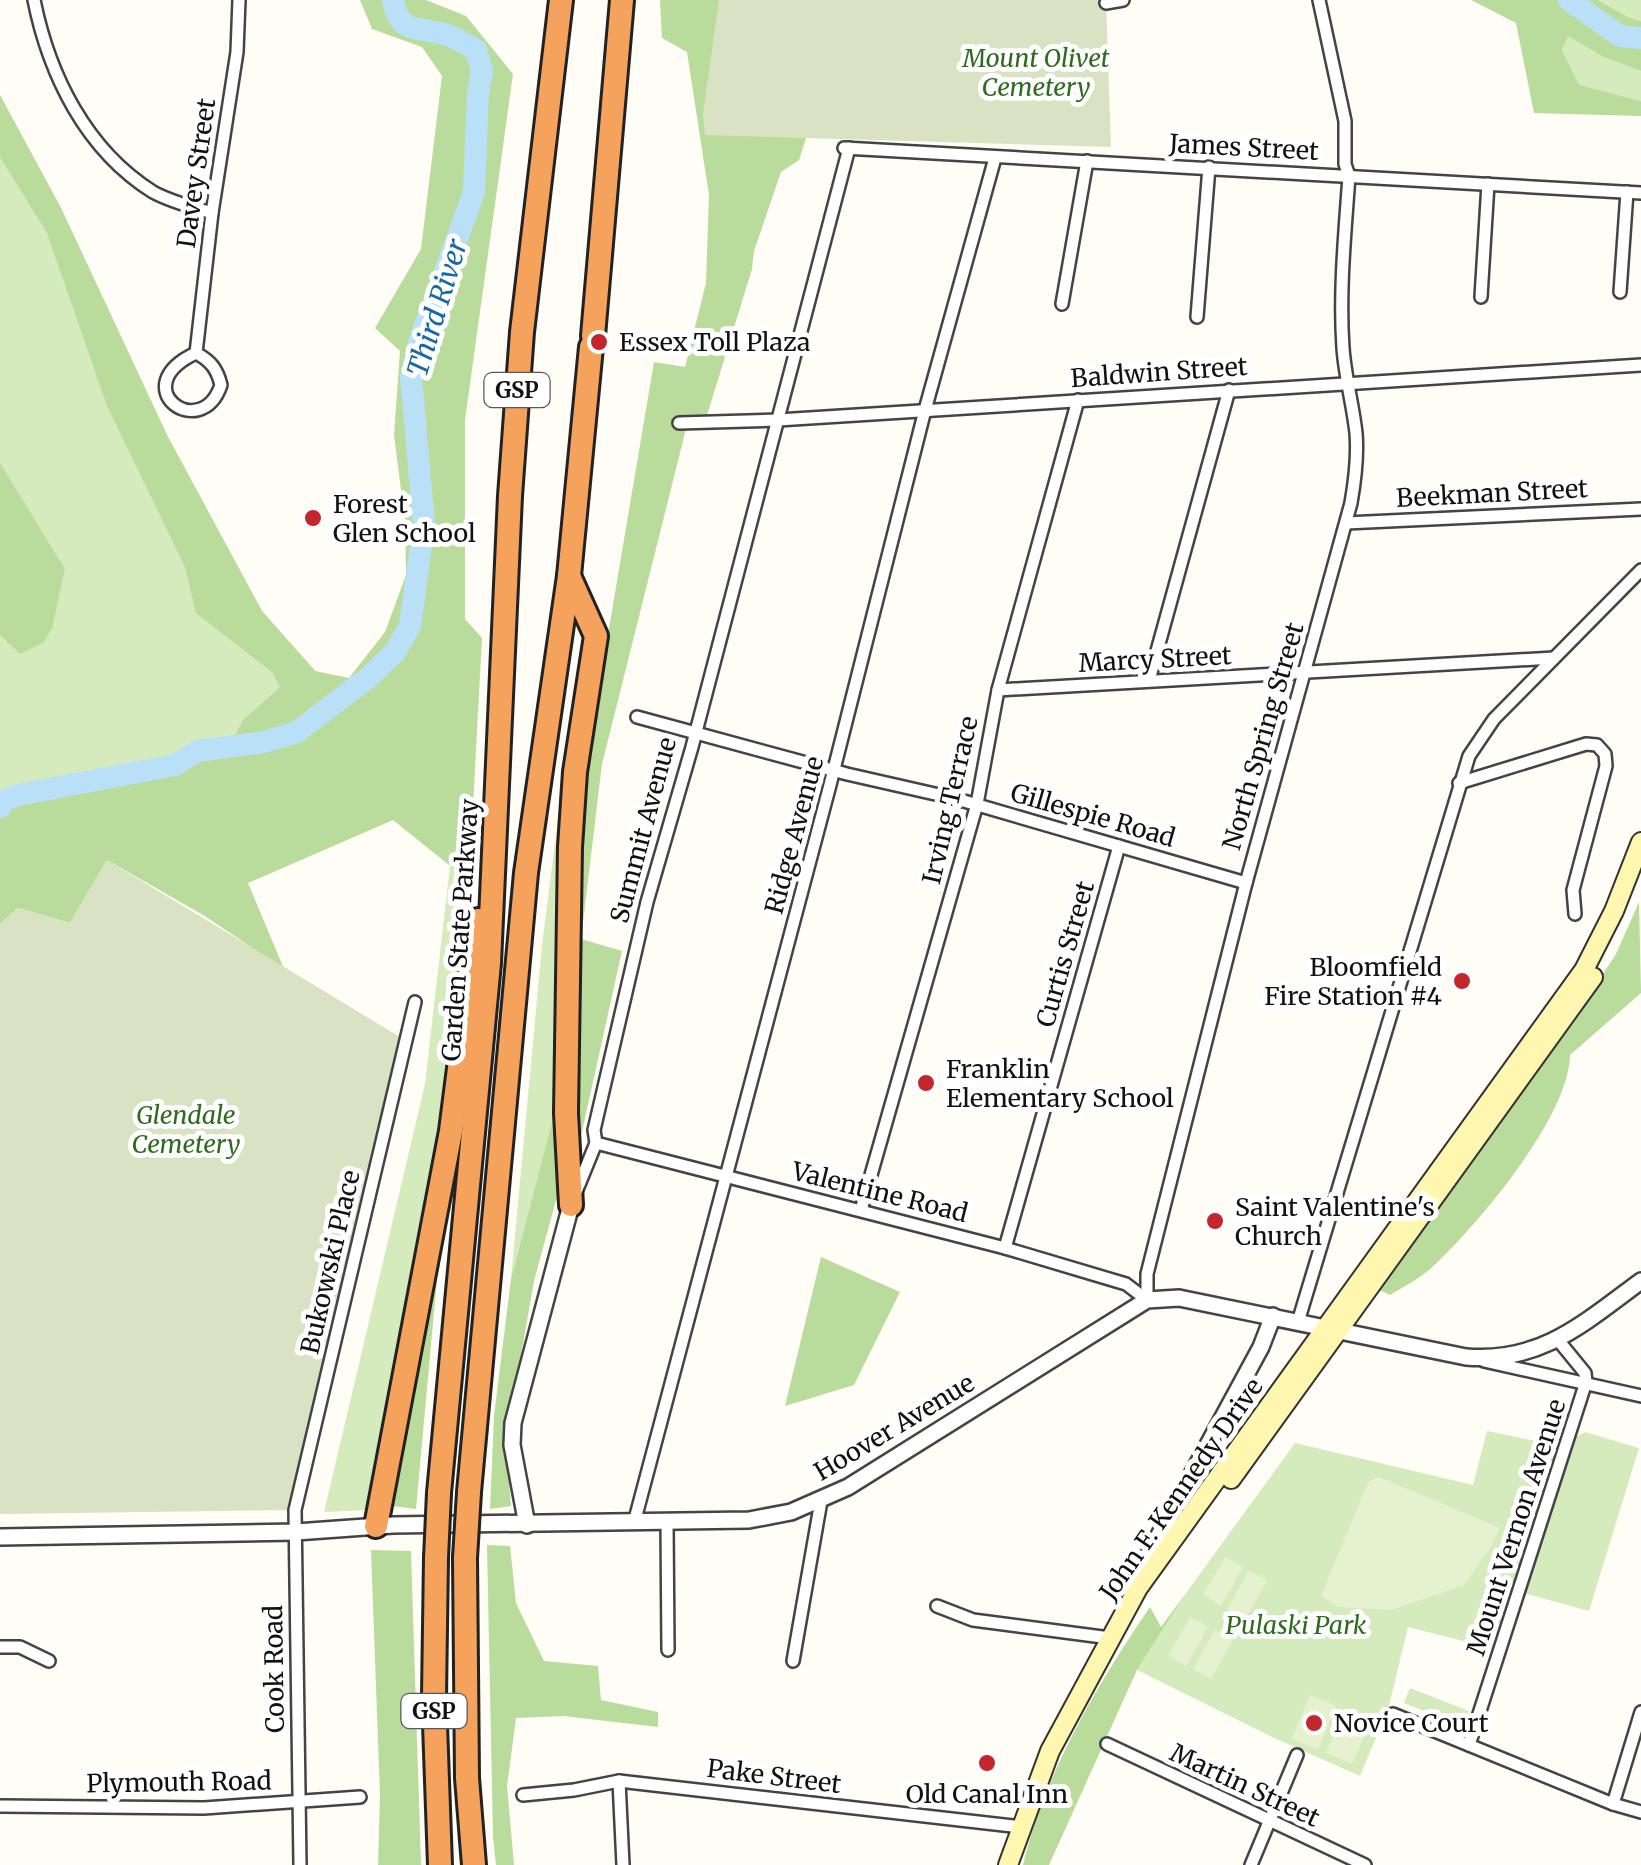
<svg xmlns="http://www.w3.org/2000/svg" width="1641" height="1865" font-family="Merriweather,serif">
<rect width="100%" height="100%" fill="#fffdf5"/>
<g fill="#d5ebbd">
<path d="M1598,0H1641V21L1628,17Z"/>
<path d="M1567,35L1603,57L1641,71V101L1579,86L1562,50Z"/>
<path d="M0,95L61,208L168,437L262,611L330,687L228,749L197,751L175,765L18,795L5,800L0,807Z"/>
<path d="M565,764L557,954L555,1110L511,1279L542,945Z"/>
<path d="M450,866L469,881L431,1181L401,1321L368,1510L324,1512L425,1084Z"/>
<path d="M1487,1431L1560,1446L1585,1432L1639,1448L1589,1611L1512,1590L1491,1648L1408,1627L1389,1706L1360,1776L1272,1737L1137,1670L1186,1593L1295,1443L1473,1485Z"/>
<path d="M1410,1688L1469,1711L1463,1726L1404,1703Z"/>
</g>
<g fill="#b9dc9c">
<path d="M360,0H426L466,16L513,74L465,420V619L482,638L469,881L393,820L248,883L284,969L203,915L107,860L70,923L18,908L0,924V807L5,800L67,784L175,765L197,751L228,749L243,720L280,687L273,673L196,613L185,567L107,406L47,233L0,157V95L61,208L168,437L262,611L315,671L349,678L385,632L406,575L405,521L394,435L400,351L375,328L421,249L442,76L422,47L372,29Z"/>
<path d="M660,0H728L808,132L799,160L781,172L754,251L752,269L704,425H687L602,764L581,939L622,951L579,1145L575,1141V830L654,362L685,367L706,283L709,195L687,52L662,38Z"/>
<path d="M1471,0H1598L1628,17L1641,21V71L1603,57L1568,36L1562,50L1579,85L1641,101V116L1534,113L1516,23Z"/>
<path d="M0,463L65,569L52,628L44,642L20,654L0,635Z"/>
<path d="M1639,902L1641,993L1570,1055C1569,1118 1475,1228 1429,1270C1417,1280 1403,1287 1390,1295L1378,1289L1567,1029L1616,954Z"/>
<path d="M555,1110L559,1189L534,1281L521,1355L504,1420L511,1506L490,1509L494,1416L511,1279Z"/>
<path d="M442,1224L416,1509L392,1506L416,1351Z"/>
<path d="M821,1257L900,1292L854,1385L785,1406Z"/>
<path d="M487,1545L510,1546L516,1603L544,1661L598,1666L601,1700L658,1712V1727L563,1716L516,1718L507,1786L514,1865H496L493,1837Z"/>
<path d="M371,1550L411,1551L421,1865H378L380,1795Z"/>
<path d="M1186,1593L1137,1670L1049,1865H1023C1045,1772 1097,1685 1150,1607L1161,1627Z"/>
</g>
<g fill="#d9e3c4">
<path d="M719,0H1106L1111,147L705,135L703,114Z"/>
<path d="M107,860L400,1037L287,1510L0,1514V924L18,908L70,923Z"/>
</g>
<g fill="#e6f2cf">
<path d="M1379,1477L1500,1528L1489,1550L1464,1585L1392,1610L1339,1607L1321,1596L1368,1482Z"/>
<path d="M1225,1557L1243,1567L1221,1606L1203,1595Z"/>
<path d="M1249,1570L1267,1581L1245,1619L1227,1609Z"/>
<path d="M1190,1617L1208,1627L1186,1666L1168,1656Z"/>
<path d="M1215,1630L1233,1640L1211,1679L1193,1669Z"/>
<path d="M1310,1695L1336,1706L1318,1750L1292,1739Z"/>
<path d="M1345,1710L1371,1721L1352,1764L1326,1753Z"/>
</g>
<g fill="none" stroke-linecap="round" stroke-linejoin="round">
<g stroke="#b9e0f7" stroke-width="22">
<path d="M1569,0L1620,36L1641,38"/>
<path d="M0,807L5,800L18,795L175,765L197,751L264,742L297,732L369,677L395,652L410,626L424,524L411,377L419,343L474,192L478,94L482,71L476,50C467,45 457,38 447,35C418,25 400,37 393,0"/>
</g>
<defs>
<g id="minor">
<path d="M34,0C49,75 86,150 153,192C171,202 192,207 212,213"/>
<path d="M1106,3L1123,0"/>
<path d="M844,148L1641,193"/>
<path d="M1620,292L1627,192"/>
<path d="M1481,297L1488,184"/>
<path d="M1062,304L1087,161"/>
<path d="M1197,317L1209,167"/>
<path d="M196,353L212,213L237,52L239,0"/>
<path d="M196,353C211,361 217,369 221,385C201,444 123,387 196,353Z"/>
<path d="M679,423L778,420L1641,365"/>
<path d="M1346,523L1641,509"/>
<path d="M1149,680L1229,390"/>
<path d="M998,690L1554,658"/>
<path d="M637,717L847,774L957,799L1246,883"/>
<path d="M1459,783L1586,744L1597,745L1605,754L1606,766L1573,890L1575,914"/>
<path d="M596,1143L1005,1248L1126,1284L1147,1300"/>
<path d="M576,1192L596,1143L594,1130L647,902L692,747L849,148"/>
<path d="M861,1210L977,804L998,690L1078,400"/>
<path d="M1005,1248L1119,846"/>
<path d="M1147,1300V1274L1246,883L1351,503C1355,480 1358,457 1356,433C1353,405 1345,377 1343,348C1339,291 1345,233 1349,176L1345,164V121L1319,0"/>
<path d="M1298,1322L1469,756L1494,719L1641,570"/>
<path d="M1558,1340L1585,1373L1586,1382"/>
<path d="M1484,1361L1641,1396"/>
<path d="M634,1523L830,785L925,410L995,158"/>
<path d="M667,1523L668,1650"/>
<path d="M937,1606L973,1620L1110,1638"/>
<path d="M0,1647H20L49,1661"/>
<path d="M793,1661L821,1501"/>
<path d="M1393,1714L1613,1804L1641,1812"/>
<path d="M1107,1744L1365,1865"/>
<path d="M1469,1745L1586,1382"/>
<path d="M619,1781L623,1865"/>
<path d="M523,1795L574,1790L619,1781L1021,1827"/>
<path d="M1613,1804L1641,1712"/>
<path d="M0,1806L204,1808L360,1797"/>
<path d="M300,1865L295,1510L415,1002"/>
<path d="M1251,1865L1297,1755"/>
</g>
<g id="tertiary">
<path d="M527,1525L512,1445L513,1423L571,1205"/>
<path d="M0,1537L296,1532L393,1525L749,1520L791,1512L848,1487L1147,1300L1179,1298L1466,1357C1541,1363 1584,1323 1641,1281"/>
<path d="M1131,1587L1261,1347L1273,1316"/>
</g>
<g id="secondary">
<path d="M1231,1479L1593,977"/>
<path d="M1008,1865L1050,1751L1138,1588L1584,970L1614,911L1641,842"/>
</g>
<g id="motorway">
<path d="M593,336L622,0"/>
<path d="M569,576L596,636L575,772L570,847L566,1113L571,1205"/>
<path d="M469,1492L526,873L569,576L591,347"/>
<path d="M439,1493L489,963L510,496L522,332L561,0"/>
<path d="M376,1526L451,1131L478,920"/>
<path d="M436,1558L434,1696L440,1865"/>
<path d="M465,1558L467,1778L474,1865"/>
</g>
</defs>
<use href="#minor" stroke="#444" stroke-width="16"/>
<use href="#tertiary" stroke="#444" stroke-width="20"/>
<use href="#secondary" stroke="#333" stroke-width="22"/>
<use href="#motorway" stroke="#222" stroke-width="28"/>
<use href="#minor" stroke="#fff" stroke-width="11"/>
<use href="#tertiary" stroke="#fff" stroke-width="15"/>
<use href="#secondary" stroke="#fff6b0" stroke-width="18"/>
<use href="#motorway" stroke="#f5a25d" stroke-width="22"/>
<defs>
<g id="motorway-bridge">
<path d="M436,1558L439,1493"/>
<path d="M465,1558L469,1492"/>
</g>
</defs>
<use href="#motorway-bridge" stroke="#222" stroke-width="28" stroke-linecap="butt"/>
<use href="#motorway-bridge" stroke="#f5a25d" stroke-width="22"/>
</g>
<g fill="#c4262e" stroke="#fff" stroke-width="4">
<circle cx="599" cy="342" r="10"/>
<circle cx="313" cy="518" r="10"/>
<circle cx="1462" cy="981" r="10"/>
<circle cx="926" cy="1083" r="10"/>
<circle cx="1215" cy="1221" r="10"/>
<circle cx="1314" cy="1723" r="10"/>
<circle cx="987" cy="1763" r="10"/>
</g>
<g text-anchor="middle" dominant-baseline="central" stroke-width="10" stroke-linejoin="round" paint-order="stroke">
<g fill="#fff" stroke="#585858" stroke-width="2.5">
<rect x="484.5" y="373" width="65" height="34" rx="8"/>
<rect x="401.5" y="1694" width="65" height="34" rx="8"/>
</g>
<g font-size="22" font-weight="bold" fill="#111">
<text x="517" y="390">GSP</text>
<text x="434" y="1711">GSP</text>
</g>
<g font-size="25" font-style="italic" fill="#2f6b1f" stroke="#fff">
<text x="1036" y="58">Mount Olivet<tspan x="1036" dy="29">Cemetery</tspan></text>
<text x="186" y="1115">Glendale<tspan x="186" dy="29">Cemetery</tspan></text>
<text x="1296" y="1625">Pulaski Park</text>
</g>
<g font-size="25" fill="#111" stroke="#fff">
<text transform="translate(1244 147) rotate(3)">James Street</text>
<text transform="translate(196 173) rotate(-82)">Davey Street</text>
<text transform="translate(1159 372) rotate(-4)">Baldwin Street</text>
<text transform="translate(1492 493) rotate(-3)">Beekman Street</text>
<text transform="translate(1155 659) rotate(-3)">Marcy Street</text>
<text transform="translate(1263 736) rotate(-74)">North Spring Street</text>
<text transform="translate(950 800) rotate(-77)">Irving Terrace</text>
<text transform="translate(1093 815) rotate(16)">Gillespie Road</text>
<text transform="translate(643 830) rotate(-75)">Summit Avenue</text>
<text transform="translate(794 835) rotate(-75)">Ridge Avenue</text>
<text transform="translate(460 930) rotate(-86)">Garden State Parkway</text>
<text transform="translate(1065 954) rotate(-74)">Curtis Street</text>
<text transform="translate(880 1192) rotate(14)">Valentine Road</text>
<text transform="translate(330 1262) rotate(-77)">Bukowski Place</text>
<text transform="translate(894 1427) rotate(-31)">Hoover Avenue</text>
<text transform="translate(1181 1489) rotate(-55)">John F. Kennedy Drive</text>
<text transform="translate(1516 1527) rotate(-72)">Mount Vernon Avenue</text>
<text transform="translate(274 1669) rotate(-91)">Cook Road</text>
<text transform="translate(774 1776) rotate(7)">Pake Street</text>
<text transform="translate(179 1782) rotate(-1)">Plymouth Road</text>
<text transform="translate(1245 1785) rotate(25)">Martin Street</text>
</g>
<g font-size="25" fill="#111" stroke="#fff" text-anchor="start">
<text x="619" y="342">Essex Toll Plaza</text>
<text x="333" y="504">Forest<tspan x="333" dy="29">Glen School</tspan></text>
<text x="1442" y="967" text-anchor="end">Bloomfield<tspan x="1442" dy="29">Fire Station #4</tspan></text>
<text x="946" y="1069">Franklin<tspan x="946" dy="29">Elementary School</tspan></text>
<text x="1235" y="1207">Saint Valentine's<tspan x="1235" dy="29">Church</tspan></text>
<text x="1334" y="1723">Novice Court</text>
<text x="987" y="1794" text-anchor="middle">Old Canal Inn</text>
</g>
<g font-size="28" font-style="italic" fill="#1768a6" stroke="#fff">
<text transform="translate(437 308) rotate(-73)">Third River</text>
</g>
</g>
</svg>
